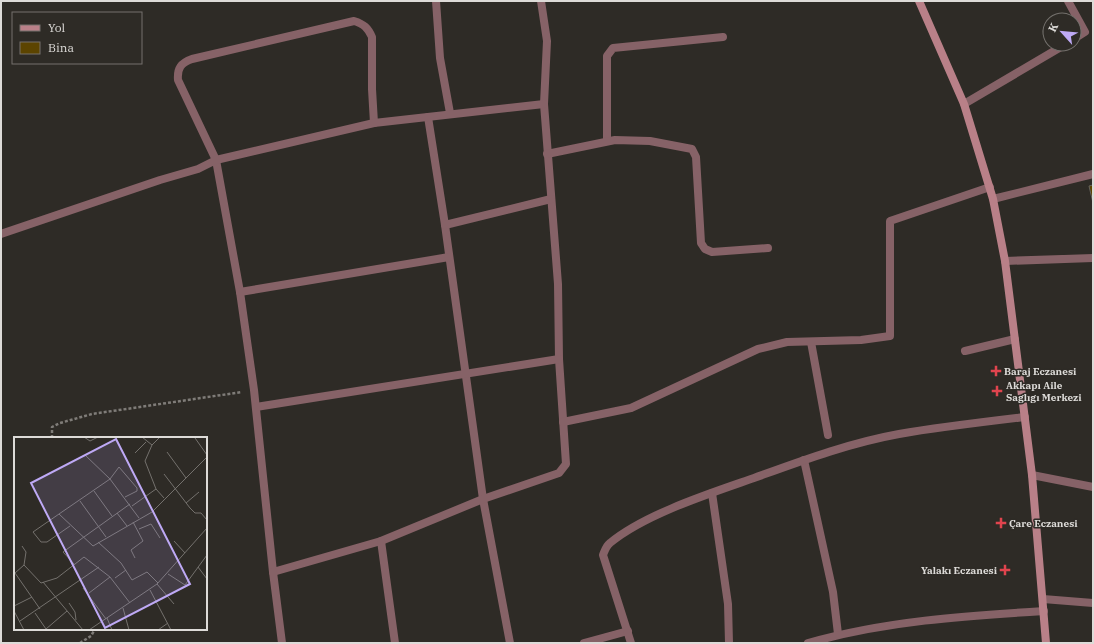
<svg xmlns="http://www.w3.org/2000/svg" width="1094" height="644" font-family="'IBM Plex Serif',serif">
<rect width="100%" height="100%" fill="#2e2b26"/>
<path fill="#5c4400" stroke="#65635c" d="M1093,185V203L1089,186Z"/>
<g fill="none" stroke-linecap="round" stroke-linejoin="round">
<g stroke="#7f7c78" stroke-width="2.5" stroke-dasharray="3 2" stroke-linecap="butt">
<path d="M52,438V427L60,423L92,414L242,392"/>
<path d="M80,643L91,636L95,629"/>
</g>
<g stroke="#866267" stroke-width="8">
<path d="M436,1L440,58L450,113"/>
<path d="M1068,1L1085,32L1074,39"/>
<path d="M964,104L1066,44"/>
<path d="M428,117L445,225L483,499L510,643"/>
<path d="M374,123L372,89V37C368,28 364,24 354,21L192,59C181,63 177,68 178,80L216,160L240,292L254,390L273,572L381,541L483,499L559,473L566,464L559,359L558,284L544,104L547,41L541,1"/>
<path d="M607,141V56L613,48L723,37"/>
<path d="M547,154L615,140L650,141L692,149L696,157L701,243L705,249L712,252L768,248"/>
<path d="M993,199L1093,174"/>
<path d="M445,225L551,199"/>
<path d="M1,234L160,180L198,169L216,160L374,123L544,104"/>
<path d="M1005,261L1093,258"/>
<path d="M240,292L449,257"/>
<path d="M811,342L828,435"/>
<path d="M965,351L1015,339"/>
<path d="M256,407L559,359"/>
<path d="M563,422L631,408L758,349L787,342L861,340L890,336V221L990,187"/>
<path d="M804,460L833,592L838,634"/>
<path d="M1032,475L1093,487"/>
<path d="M712,493L728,604L729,643"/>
<path d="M381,541L395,643"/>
<path d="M273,572L282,643"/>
<path d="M1043,599L1093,603"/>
<path d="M584,643L628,631"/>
<path d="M631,643L603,555C605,550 606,546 610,543C645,514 711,493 754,478C801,461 849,443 899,434C940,427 983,422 1025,417"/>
<path d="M808,643C885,621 964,616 1044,611"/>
</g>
<path stroke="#b98088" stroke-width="8" d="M919,1L964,104L993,199L1005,261L1032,475L1046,643"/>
</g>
<g fill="#e0444e" stroke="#2e2b26" stroke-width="1.5">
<path d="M994 365h4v4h4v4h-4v4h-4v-4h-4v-4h4z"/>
<path d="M995 385h4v4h4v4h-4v4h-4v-4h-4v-4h4z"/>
<path d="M999 517h4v4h4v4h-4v4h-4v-4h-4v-4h4z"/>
<path d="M1003 564h4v4h4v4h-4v4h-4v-4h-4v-4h4z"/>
</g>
<g text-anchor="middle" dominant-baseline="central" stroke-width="3" stroke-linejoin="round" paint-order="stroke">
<g font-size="10" font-weight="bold" fill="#dddbd8" stroke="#2e2b26" text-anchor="start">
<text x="1004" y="371">Baraj Eczanesi</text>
<text x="1006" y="385">Akkapı Aile<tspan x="1006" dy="12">Saglıgı Merkezi</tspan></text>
<text x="1009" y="523">Çare Eczanesi</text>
<text x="997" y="570" text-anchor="end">Yalakı Eczanesi</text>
</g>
</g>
<g transform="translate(14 437)">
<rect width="193" height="193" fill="#2e2b26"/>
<path fill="none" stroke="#74716d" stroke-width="1" d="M70,0L76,4L84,0M128,0L138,8M146,0L138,8L131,24L142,52L150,61M181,1L193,18M153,15L172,41M121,16L132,5M71,18L96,42L125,81M150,37L176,71L181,76H187L193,83M80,54L98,79M111,60L123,54V51L105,30L96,42L45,77L79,109L138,75L193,20M66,64L92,100M172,66L185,55M118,69L142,52M103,76L113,89M45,77L19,95L27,105H33L56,89M119,85L129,104L117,113L121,121M125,92L137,87L146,101M160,104L171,116M84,105L107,126L118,143L133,135L144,146M8,109L12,115L10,128L27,146L43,141L70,120L96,140L116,166M61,128L49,115L116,67M184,130L193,142M1,136L26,172M1,136L10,128M154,137L171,148L193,118M101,141L112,133M29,145L69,193M143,147L160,167M69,151L92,182M136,153L157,193M75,156L96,140M55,166L61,175L62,183M0,169L18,160M109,171L115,193M0,174L10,193M21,176L32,192L53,174M93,181L98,193M6,184L85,130M75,193L143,147L193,91M144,193L154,186"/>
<path fill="#bea9f5" fill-opacity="0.15" stroke="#bea9f5" stroke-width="2" d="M102,2L176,147L91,191L17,46Z"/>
<rect width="193" height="193" fill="none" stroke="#dddbd8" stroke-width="2"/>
</g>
<rect width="1094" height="644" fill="none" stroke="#dddbd8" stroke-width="4"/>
<rect x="12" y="12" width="130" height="52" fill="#2e2b26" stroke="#74716d"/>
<rect x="20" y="25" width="20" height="6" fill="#b98088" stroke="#74716d"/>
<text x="48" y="32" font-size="12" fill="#dddbd8">Yol</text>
<rect x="20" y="42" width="20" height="12" fill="#5c4400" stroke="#74716d"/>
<text x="48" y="52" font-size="12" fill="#dddbd8">Bina</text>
<g transform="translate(1062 32) rotate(297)"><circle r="19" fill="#2e2b26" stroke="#74716d"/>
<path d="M0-3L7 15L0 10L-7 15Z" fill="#bea9f5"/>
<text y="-6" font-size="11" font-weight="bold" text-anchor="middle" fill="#dddbd8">K</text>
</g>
</svg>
